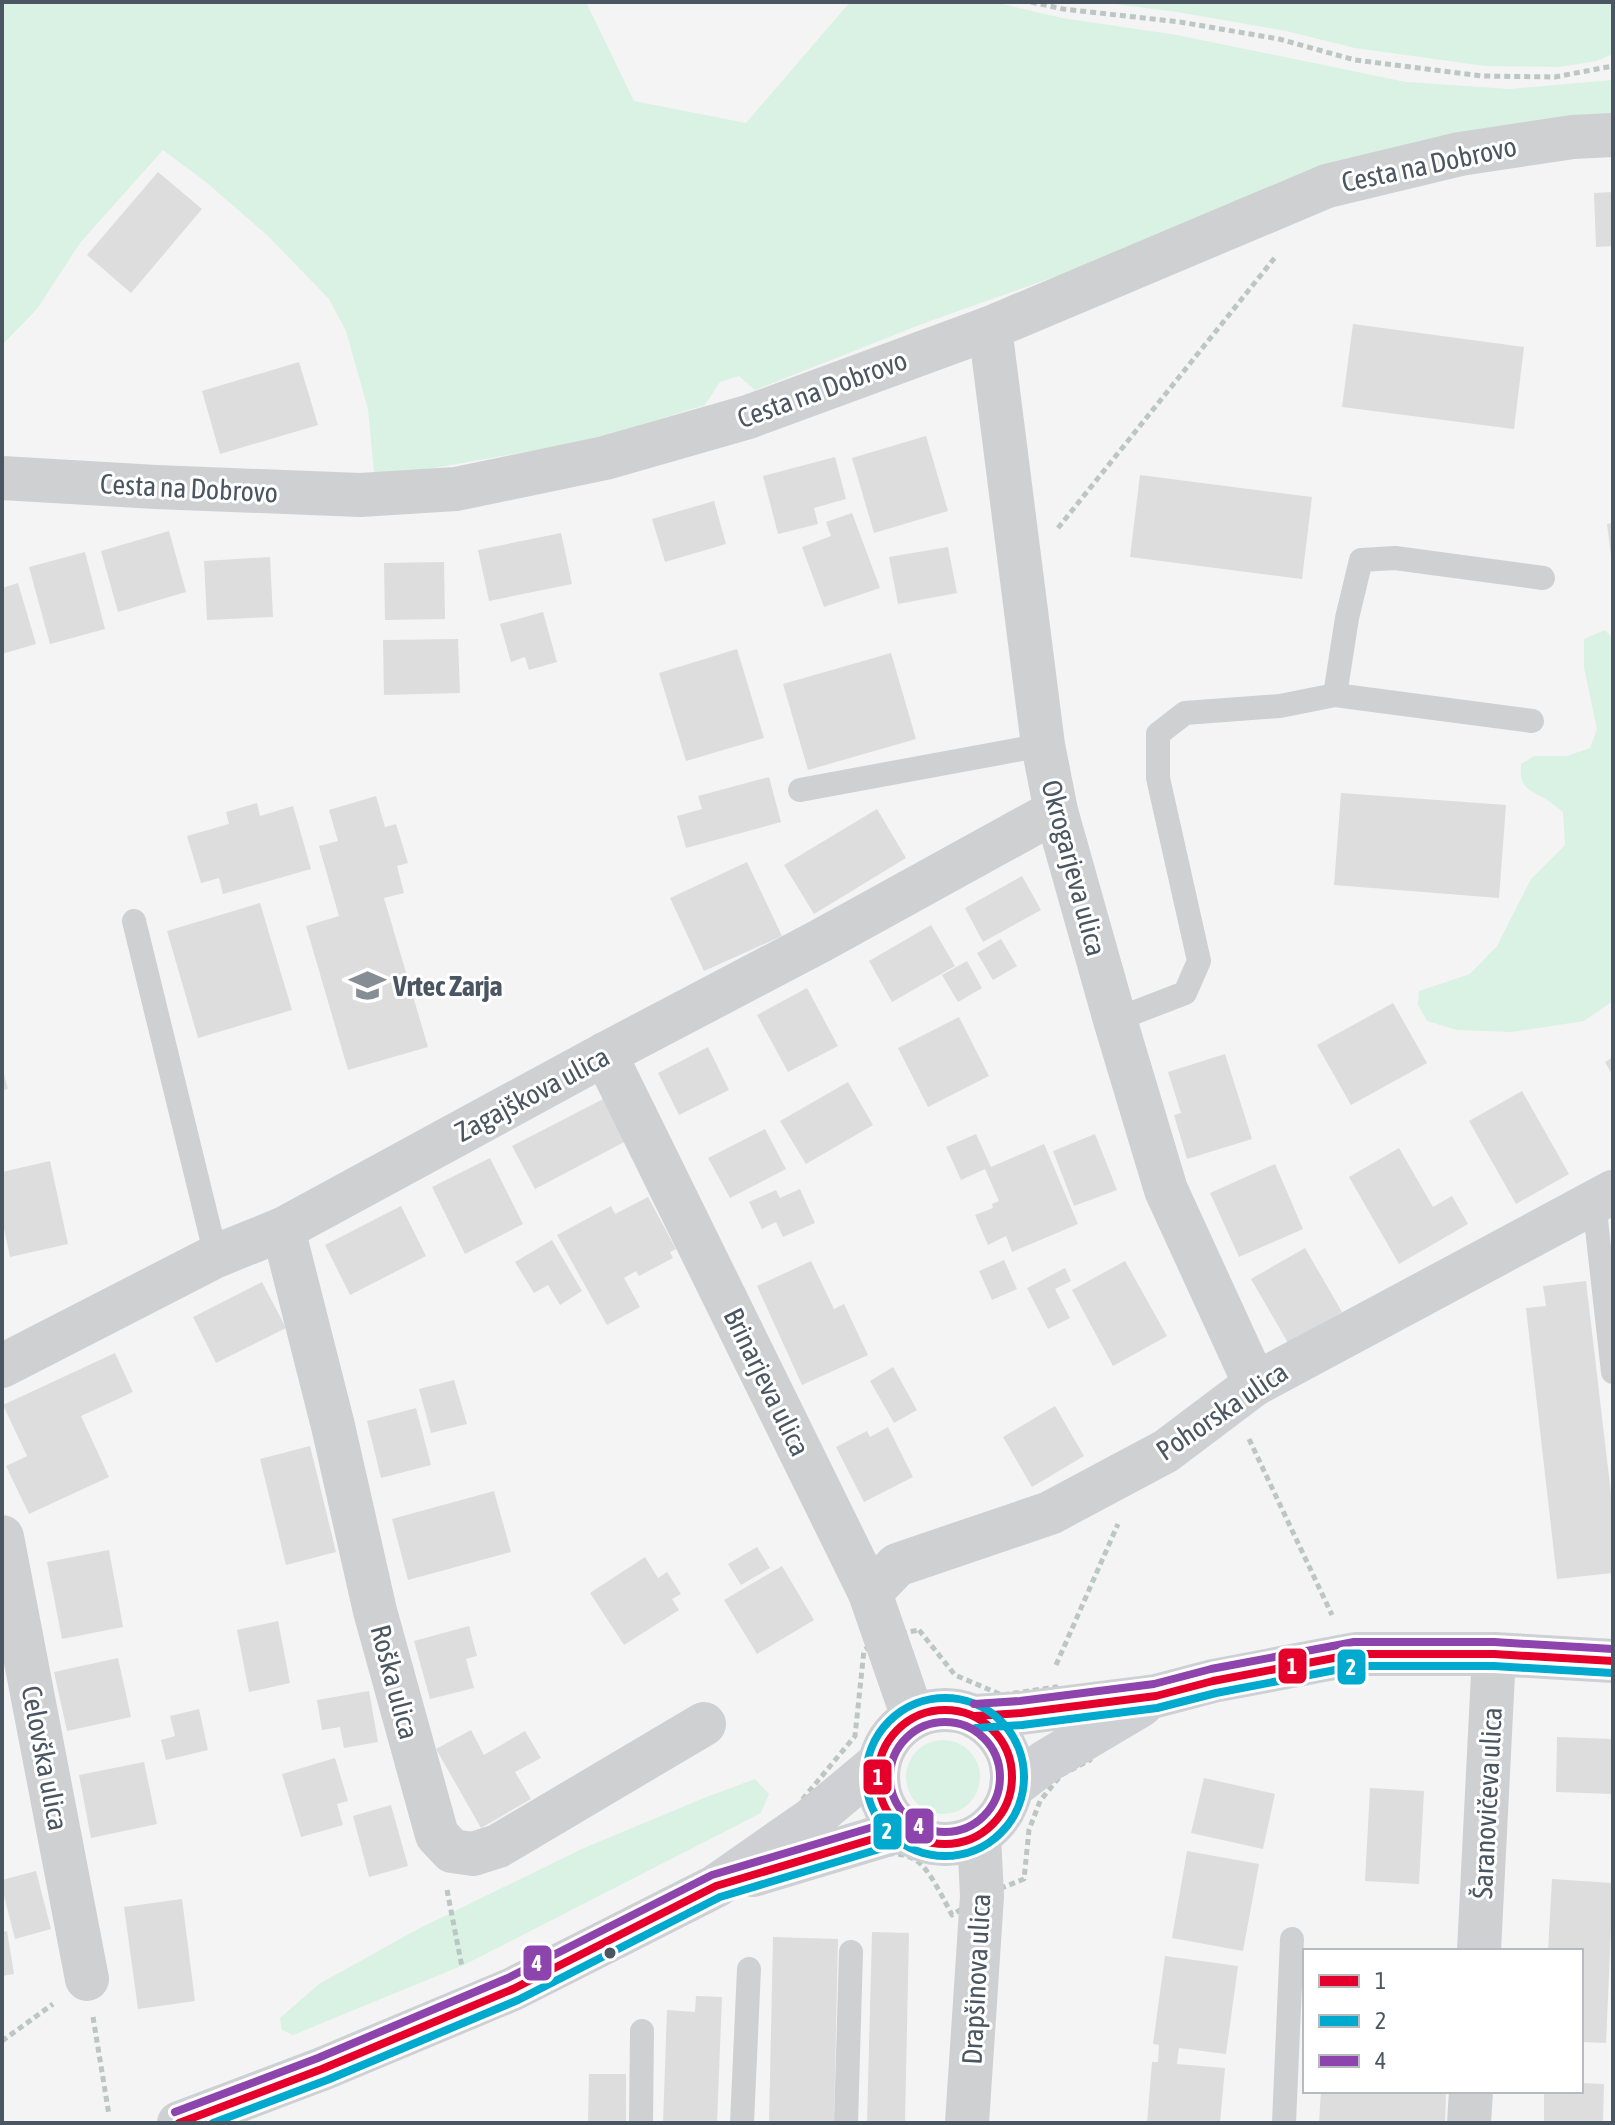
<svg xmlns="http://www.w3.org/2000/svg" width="1615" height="2125" font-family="'Asap Condensed',sans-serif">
<rect width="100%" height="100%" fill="#f4f4f4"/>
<g fill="#d9f2e3">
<path d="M2,2H586L634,101L746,123L850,2H994L1062,18L1177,35L1406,82L1510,89L1613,80V118L1065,273L922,324L755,390L739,376L720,382L705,405L592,440L395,475L374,473L368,409L346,331L329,299L268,236L207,183L163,150L80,243L37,309L2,345Z"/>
<path d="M1099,2H1613V54L1597,61L1559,67L1485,66L1355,48L1286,31L1177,12Z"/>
<path d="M1605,630L1613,639V1001L1584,1021L1512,1032L1457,1030L1427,1021L1418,1005L1419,991L1470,974L1497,946L1531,879L1565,845L1563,812C1557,808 1552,803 1546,799C1528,789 1519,788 1521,764L1534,756H1567L1590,748L1597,729L1584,668V639Z"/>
<circle cx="943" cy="1777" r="37"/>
<path d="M755,1779L769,1794L761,1813L466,1964L293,2035L282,2030L280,2018L319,1984L418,1929L584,1848L704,1798Z"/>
</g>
<g fill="#ddddde">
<path d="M158,172L202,209L131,293L87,255Z"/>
<path d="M1613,192V246L1596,247L1594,193Z"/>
<path d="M1353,324L1524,347L1514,429L1342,407Z"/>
<path d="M299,362L318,425L220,454L202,391Z"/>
<path d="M926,436L948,511L874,533L852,458Z"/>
<path d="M835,457L846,499L814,508L818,524L778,534L763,476Z"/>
<path d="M1140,475L1312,497L1302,579L1130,557Z"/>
<path d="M714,501L726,544L665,562L652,519Z"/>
<path d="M852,513L880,588L824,607L802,547L831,536L826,522Z"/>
<path d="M1613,523V554L1611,555L1607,524Z"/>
<path d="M169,531L186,592L118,612L101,551Z"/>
<path d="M561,533L572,584L489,601L478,550Z"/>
<path d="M948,547L957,593L898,604L889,557Z"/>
<path d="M85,552L105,629L50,644L29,567Z"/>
<path d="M270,557L273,617L207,620L204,561Z"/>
<path d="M444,562L445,619L385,620L384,563Z"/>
<path d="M18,583L36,644L2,654V588Z"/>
<path d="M543,612L557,662L529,670L525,657L511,662L500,624Z"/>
<path d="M458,639L460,693L384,695L383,640Z"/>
<path d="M737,649L764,738L686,761L659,673Z"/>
<path d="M891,653L916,739L808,770L783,684Z"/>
<path d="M769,777L781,822L686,848L677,816L702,809L698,796Z"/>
<path d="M1341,793L1506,805L1499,898L1334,885Z"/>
<path d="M376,796L385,827L396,824L408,863L397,866L404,893L384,898L428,1047L348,1070L306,926L339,916L319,846L338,841L329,810Z"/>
<path d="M257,803L260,816L293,806L311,869L223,894L219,878L201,883L187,836L229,824L226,812Z"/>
<path d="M877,809L906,858L814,914L784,865Z"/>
<path d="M747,862L782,936L704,971L670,898Z"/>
<path d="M1022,876L1041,910L983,942L965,908Z"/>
<path d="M260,903L292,1010L198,1038L167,931Z"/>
<path d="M931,925L955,966L892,1002L869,961Z"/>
<path d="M1001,939L1017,966L993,980L977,953Z"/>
<path d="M967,961L982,988L958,1002L942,975Z"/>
<path d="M807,988L838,1046L788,1072L757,1015Z"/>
<path d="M1393,1003L1427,1063L1351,1105L1317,1045Z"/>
<path d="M959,1017L989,1076L928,1107L898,1048Z"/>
<path d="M708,1047L729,1090L679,1115L658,1073Z"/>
<path d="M1225,1054L1252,1139L1187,1159L1174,1115L1181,1113L1168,1072Z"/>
<path d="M1613,1057V1076L1605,1062Z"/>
<path d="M2,1066L8,1089L2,1090Z"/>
<path d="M848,1082L873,1125L806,1164L780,1121Z"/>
<path d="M1522,1091L1569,1174L1516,1204L1469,1121Z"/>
<path d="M609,1096L630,1139L535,1189L512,1146Z"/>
<path d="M765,1129L786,1169L730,1198L708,1158Z"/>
<path d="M976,1134L991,1167L1044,1144L1078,1224L1012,1252L1006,1236L988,1245L975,1215L993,1208L992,1204L999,1201L985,1169L961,1180L946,1147Z"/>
<path d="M1095,1134L1117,1190L1074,1206L1053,1151Z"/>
<path d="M1399,1148L1433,1207L1452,1196L1468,1224L1399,1264L1349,1177Z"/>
<path d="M490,1158L523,1224L465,1254L432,1187Z"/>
<path d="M50,1161L68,1244L10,1257L2,1219V1172Z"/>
<path d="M1275,1164L1303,1229L1239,1257L1210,1193Z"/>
<path d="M800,1189L815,1223L783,1237L776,1222L762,1229L749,1202L776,1190L780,1198Z"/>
<path d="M648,1197L676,1249L670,1252L673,1258L639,1276L636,1271L624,1278L640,1307L607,1325L557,1235L611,1206L615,1214Z"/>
<path d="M401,1206L426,1256L350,1295L325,1245Z"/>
<path d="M552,1240L582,1291L560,1305L548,1285L534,1293L515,1262Z"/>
<path d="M1305,1248L1342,1312L1288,1343L1251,1279Z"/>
<path d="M1004,1260L1017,1289L992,1300L979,1271Z"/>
<path d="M811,1261L834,1309L844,1304L868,1355L802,1385L757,1286Z"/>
<path d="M1125,1261L1167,1336L1113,1366L1072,1290Z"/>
<path d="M1065,1268L1071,1281L1055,1289L1070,1318L1048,1329L1027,1288Z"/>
<path d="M1586,1281L1613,1511V1573L1557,1579L1526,1308L1546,1306L1543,1286Z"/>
<path d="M262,1282L286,1328L216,1363L193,1317Z"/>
<path d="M115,1353L133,1392L81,1416L109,1477L29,1514L6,1466L27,1456L3,1405Z"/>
<path d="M893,1367L917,1410L894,1423L870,1381Z"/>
<path d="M454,1380L467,1424L431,1433L419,1389Z"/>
<path d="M1055,1406L1084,1456L1032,1487L1003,1437Z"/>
<path d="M416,1408L431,1465L381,1478L367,1421Z"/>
<path d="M888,1427L913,1477L864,1502L836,1447L867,1431L870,1437Z"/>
<path d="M310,1446L336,1552L286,1565L260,1459Z"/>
<path d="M494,1491L511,1552L408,1580L392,1519Z"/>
<path d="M757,1547L770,1568L741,1585L728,1564Z"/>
<path d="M109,1550L123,1627L62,1639L47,1562Z"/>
<path d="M645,1557L658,1578L667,1572L681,1594L672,1599L679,1610L624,1645L590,1593Z"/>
<path d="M782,1566L814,1620L757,1654L724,1600Z"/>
<path d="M278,1621L290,1683L249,1692L237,1630Z"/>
<path d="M469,1626L477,1656L466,1659L474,1688L430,1699L414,1641Z"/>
<path d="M118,1658L131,1717L67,1731L54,1672Z"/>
<path d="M369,1691L378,1742L344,1748L340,1727L322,1730L317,1700Z"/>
<path d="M199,1709L208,1750L166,1760L161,1740L175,1736L170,1716Z"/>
<path d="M471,1730L484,1755L525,1731L541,1758L515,1772L531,1799L481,1828L436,1749Z"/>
<path d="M1557,1737L1613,1739V1794L1556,1792Z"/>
<path d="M335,1758L348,1801L337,1804L343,1825L301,1837L282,1774Z"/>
<path d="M144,1762L157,1824L91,1838L79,1775Z"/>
<path d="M1204,1778L1275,1794L1263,1849L1191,1833Z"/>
<path d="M1370,1788L1424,1791L1419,1884L1365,1881Z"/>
<path d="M391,1805L408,1866L369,1877L353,1816Z"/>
<path d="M1187,1851L1259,1864L1243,1951L1172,1938Z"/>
<path d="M36,1871L51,1929L15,1939L2,1888V1880Z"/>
<path d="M1552,1879L1613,1883L1606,2043L1581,2042V1951H1548Z"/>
<path d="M182,1899L195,2001L138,2009L124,1907Z"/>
<path d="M7,1931L14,1974L2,1976V1932Z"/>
<path d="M872,1932L909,1933L905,2123H867Z"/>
<path d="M773,1937L838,1939L834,2123H769Z"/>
<path d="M1165,1956L1238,1966L1226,2054L1179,2048L1177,2064L1225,2068L1220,2123H1147L1152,2062H1158L1159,2045L1153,2044Z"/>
<path d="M696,1996L722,1997L717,2123H663L667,2010L695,2012Z"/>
<path d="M589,2074H626V2123H588Z"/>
<path d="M1581,2083L1604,2084L1603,2123H1544V2091H1581Z"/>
<path d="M1321,2091H1446L1445,2123H1319Z"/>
</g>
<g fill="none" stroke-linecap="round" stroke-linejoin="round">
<g stroke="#bcc7c4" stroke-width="5" stroke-dasharray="6 4" stroke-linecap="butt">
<path d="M1031,2L1063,9L1180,22L1279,39L1355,60L1483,76L1555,77L1613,66"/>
<path d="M1058,528L1277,255"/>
<path d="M1249,1439L1332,1615"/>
<path d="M919,1630L955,1675L1002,1695L1056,1687C1068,1711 1076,1737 1090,1760L1061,1775L1040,1801L1029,1830L1024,1879L982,1896L952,1915C945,1902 929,1868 917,1861C893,1845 855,1859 831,1868L812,1819L802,1800L855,1736L864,1650L886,1636Z"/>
<path d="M1056,1665L1118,1524"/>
<path d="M447,1890L462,1967"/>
<path d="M93,2017L109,2115"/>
<path d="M2,2041L53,2004"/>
</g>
<g stroke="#ced0d2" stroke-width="24">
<path d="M1335,695L1347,618L1361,560L1395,558L1543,578"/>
<path d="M800,790L1043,745"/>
<path d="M134,921L216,1256"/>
<path d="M1115,1020L1185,993L1199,961L1158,778V734L1185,713L1280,706L1335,695L1532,721"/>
<path d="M1594,1202L1613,1372"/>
<path d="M641,2123L642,2031"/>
<path d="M742,2123L749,1969"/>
<path d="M846,2123L851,1952"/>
<path d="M1284,2123L1292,1939"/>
</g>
<g stroke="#ced0d2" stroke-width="44">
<path d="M990,328L1043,745L1056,811L1115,1020L1166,1190L1255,1384"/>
<path d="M2,478L156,487L360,495L456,489L605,458L748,417L990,328L1327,186L1460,154L1573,137L1613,135"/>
<path d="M605,1054L870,1593L913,1717"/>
<path d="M283,1229L333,1426L375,1611L437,1835L452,1851L473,1854L498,1846L704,1724"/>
<path d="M2,1366L216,1256L283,1229L605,1054L820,941L1056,811"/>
<path d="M2,1537L87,1979"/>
<path d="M870,1593L897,1565L1050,1513L1166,1451L1255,1384L1613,1192"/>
<path d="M1479,1951L1494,1654"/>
<path d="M967,2123L982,1896L979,1836"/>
<path d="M1469,2123L1471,2091"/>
</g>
<g stroke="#ced0d4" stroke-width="44">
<circle cx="945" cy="1777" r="67"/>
<path d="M975,1716L1021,1713L1156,1696L1213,1681L1355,1654H1494L1613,1661"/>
<path d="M1012,1787L1045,1762L1141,1705"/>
<path d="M753,1875L903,1830"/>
<path d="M179,2123L322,2069L513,1989L716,1886L812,1819L878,1764"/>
</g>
<defs>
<g id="bus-1">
<circle cx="945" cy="1777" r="67"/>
<path d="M975,1716L1021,1713L1156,1696L1213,1681L1355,1654H1494L1613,1661"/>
<path d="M179,2123L322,2069L513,1989L716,1886L903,1830"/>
</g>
<g id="bus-2">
<circle cx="945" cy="1777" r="79"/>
<path d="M976,1728L1022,1725L1157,1708L1216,1693L1356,1666H1494L1612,1673"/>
<path d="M213,2123L327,2080L518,2000L720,1897L906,1841"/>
</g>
<g id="bus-3">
<path d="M974,1704L1020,1701L1154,1684L1211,1669L1354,1642H1494L1613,1649"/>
<circle cx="945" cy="1777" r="55"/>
<path d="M175,2112L318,2058L508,1978L712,1875L900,1819"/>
</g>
</defs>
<use href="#bus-1" stroke="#fff" stroke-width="14"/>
<use href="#bus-2" stroke="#fff" stroke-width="14"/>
<use href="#bus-3" stroke="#fff" stroke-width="14"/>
<use href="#bus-1" stroke="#e4002b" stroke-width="8"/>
<use href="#bus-2" stroke="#00a9ce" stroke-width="8"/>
<use href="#bus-3" stroke="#8e44ad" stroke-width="8"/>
</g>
<defs>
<symbol id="school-bare" viewBox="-9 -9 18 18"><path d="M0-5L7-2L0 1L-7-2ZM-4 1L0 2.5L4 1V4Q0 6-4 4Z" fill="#868d94" stroke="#fff" stroke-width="2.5" paint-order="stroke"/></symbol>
</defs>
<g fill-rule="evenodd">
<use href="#school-bare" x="342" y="960" width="51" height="51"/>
</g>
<circle fill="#4a5661" stroke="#fff" stroke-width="3" cx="610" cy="1953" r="7"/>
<g text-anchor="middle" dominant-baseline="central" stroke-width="6" stroke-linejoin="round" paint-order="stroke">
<g font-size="28" fill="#4a5661" stroke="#fff">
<text transform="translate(1429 164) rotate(-12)">Cesta na Dobrovo</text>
<text transform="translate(822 389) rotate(-20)">Cesta na Dobrovo</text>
<text transform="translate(189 488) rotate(3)">Cesta na Dobrovo</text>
<text transform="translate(1074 868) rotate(75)">Okrogarjeva ulica</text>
<text transform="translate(532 1094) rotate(-28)">Zagajškova ulica</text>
<text transform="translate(767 1382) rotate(64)">Brinarjeva ulica</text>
<text transform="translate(1222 1411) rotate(-34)">Pohorska ulica</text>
<text transform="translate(395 1682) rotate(75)">Roška ulica</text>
<text transform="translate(45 1758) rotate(79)">Celovška ulica</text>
<text transform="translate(1487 1803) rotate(-87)">Šaranovičeva ulica</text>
<text transform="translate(976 1979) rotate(-87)">Drapšinova ulica</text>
</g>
<g font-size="28" font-weight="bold" fill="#4a5661" stroke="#fff" text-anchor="start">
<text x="393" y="986">Vrtec Zarja</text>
</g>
</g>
<g stroke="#fff" stroke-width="3">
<rect x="1277" y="1647" width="31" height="38" rx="8" fill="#e4002b"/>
<rect x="1336" y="1648" width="31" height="38" rx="8" fill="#00a9ce"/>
<rect x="862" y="1758" width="31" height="38" rx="8" fill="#e4002b"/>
<rect x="904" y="1807" width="31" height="38" rx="8" fill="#8e44ad"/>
<rect x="872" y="1812" width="31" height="39" rx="8" fill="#00a9ce"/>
<rect x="522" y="1944" width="31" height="38" rx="8" fill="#8e44ad"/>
</g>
<g font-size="22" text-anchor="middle" font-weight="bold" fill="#fff">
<text x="1292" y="1674">1</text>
<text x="1351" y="1675">2</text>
<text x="878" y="1785">1</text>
<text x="919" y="1834">4</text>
<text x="887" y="1839">2</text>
<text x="537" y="1971">4</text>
</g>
<rect width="1615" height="2125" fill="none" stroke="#4a5661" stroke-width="8"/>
<rect x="1303" y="1949" width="280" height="144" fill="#ffffff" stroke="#b7bbc0" stroke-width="2"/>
<rect x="1319" y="1975" width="40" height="12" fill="#e4002b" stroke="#b7bbc0" stroke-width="2"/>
<text x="1375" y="1989" font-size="24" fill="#4a5661">1</text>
<rect x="1319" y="2015" width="40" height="12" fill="#00a9ce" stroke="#b7bbc0" stroke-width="2"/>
<text x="1375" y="2029" font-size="24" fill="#4a5661">2</text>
<rect x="1319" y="2055" width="40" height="12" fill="#8e44ad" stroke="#b7bbc0" stroke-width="2"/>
<text x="1375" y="2069" font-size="24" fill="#4a5661">4</text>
</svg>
